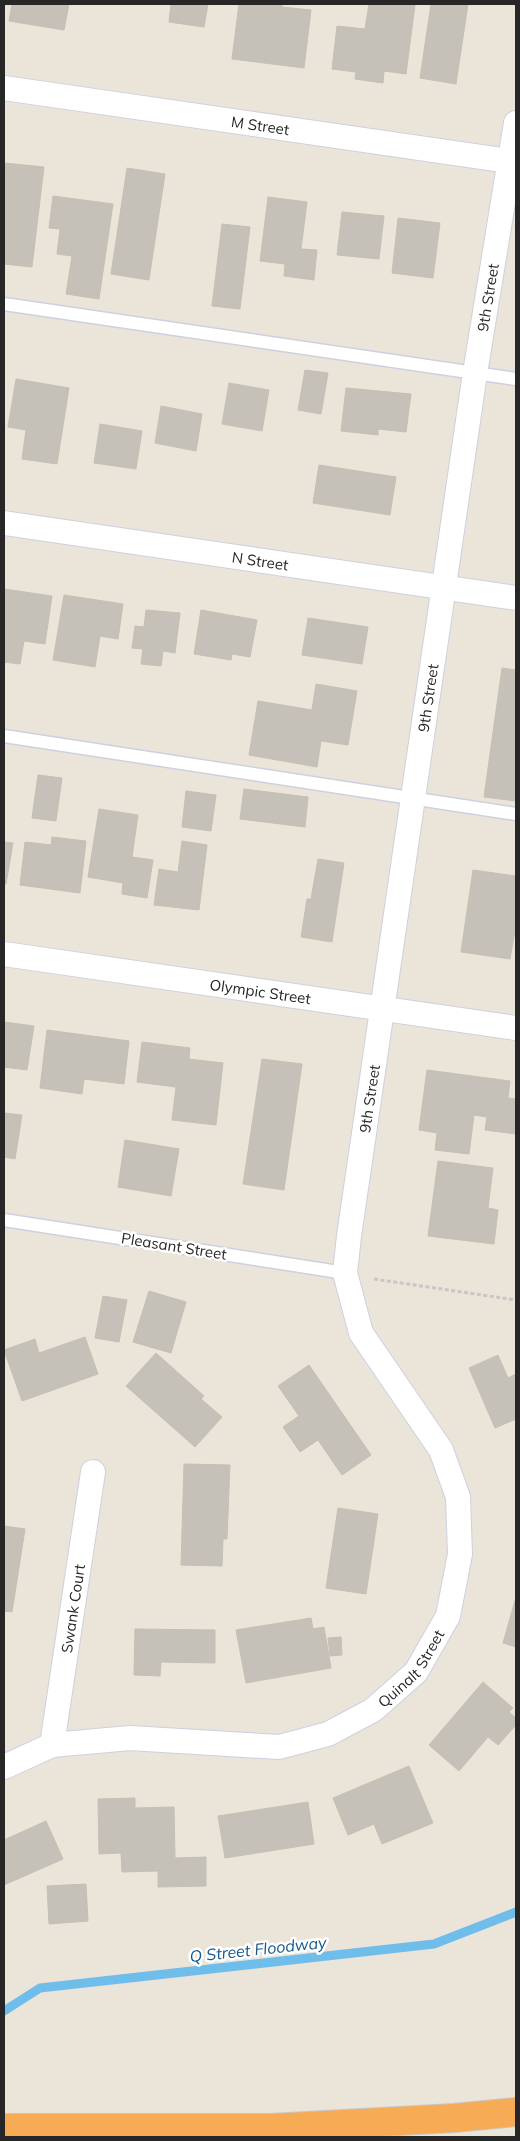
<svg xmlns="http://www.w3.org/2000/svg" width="520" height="2141" font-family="Mulish,sans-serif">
<rect width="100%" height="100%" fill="#eae4d9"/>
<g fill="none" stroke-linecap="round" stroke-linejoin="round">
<path stroke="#6ebdea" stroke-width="9" d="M4,2011L40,1988L434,1944L516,1912"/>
</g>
<g fill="#c5c1b9" stroke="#c4c0b3">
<path d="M12,4H69L64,30L9,21Z"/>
<path d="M171,4H208L204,27L169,22Z"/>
<path d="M239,4H282V7L311,10L304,68L232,59Z"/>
<path d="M369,4L415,5L406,74L384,71L383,83L355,79L356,72L332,69L337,26L365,29Z"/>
<path d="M431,4H468L456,84L420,78Z"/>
<path d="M4,163L44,167L32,267L4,264Z"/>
<path d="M127,168L165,174L149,280L111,274Z"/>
<path d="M53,196L113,204L99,299L66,294L72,256L57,254L60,229L49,228Z"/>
<path d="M268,197L307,202L301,249L317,250L314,280L284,276L285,264L260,261Z"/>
<path d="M342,212L384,216L379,259L337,255Z"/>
<path d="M398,218L440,223L433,278L392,273Z"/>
<path d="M222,224L250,227L240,309L212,306Z"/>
<path d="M305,370L328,373L321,414L298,410Z"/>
<path d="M16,379L69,388L57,464L22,459L26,430L8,427Z"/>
<path d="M229,383L269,390L262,431L222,424Z"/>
<path d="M346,388L411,394L406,432L378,429V435L341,431Z"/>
<path d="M161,406L202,414L196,451L155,443Z"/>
<path d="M100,424L142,431L136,469L94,463Z"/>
<path d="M319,465L396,477L390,515L313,503Z"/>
<path d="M4,589L52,596L45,644L24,641L20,664L4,662Z"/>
<path d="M64,595L123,604L118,639L100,636L95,667L53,660Z"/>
<path d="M146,610L180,613L175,653L163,651L161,666L141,664L143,649L132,648L135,626L144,627Z"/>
<path d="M201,610L257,620L250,657L232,654L231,660L194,654Z"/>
<path d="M308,618L368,627L362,664L302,655Z"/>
<path d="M502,668L516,670V801L484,797Z"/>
<path d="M316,684L357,691L348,745L321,741L317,767L249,755L258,701L312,710Z"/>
<path d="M38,775L62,778L56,821L32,818Z"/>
<path d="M244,789L308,797L305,827L240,819Z"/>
<path d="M186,791L216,795L211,831L182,827Z"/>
<path d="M99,809L138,815L132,857L153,860L147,898L122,894L123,883L88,877Z"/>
<path d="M52,837L86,841L80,893L20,885L25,842L51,845Z"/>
<path d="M182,841L207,845L199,910L154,905L159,869L178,872Z"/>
<path d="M4,842L13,843L6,884H4Z"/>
<path d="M318,859L344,863L332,942L301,937L307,899H311Z"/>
<path d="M473,870L516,876V936H514L510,959L461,952Z"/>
<path d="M4,1022L34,1026L27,1070L4,1067Z"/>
<path d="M47,1030L129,1041L124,1084L84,1079L82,1094L40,1088Z"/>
<path d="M142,1042L190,1048L189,1059L223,1063L216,1125L172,1120L176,1087L137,1082Z"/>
<path d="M262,1059L302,1064L284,1190L243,1184Z"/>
<path d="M427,1070L510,1081L508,1098L516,1099V1134L485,1130L487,1117L474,1115L469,1154L435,1150L437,1133L419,1130Z"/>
<path d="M4,1113L22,1115L15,1159L4,1157Z"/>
<path d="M125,1140L179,1149L171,1196L118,1187Z"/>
<path d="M438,1161L493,1168L488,1208L498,1210L494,1244L428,1236Z"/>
<path d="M149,1291L186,1302L171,1353L133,1342Z"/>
<path d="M103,1296L127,1300L119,1342L95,1338Z"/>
<path d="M85,1337L98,1374L22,1401L4,1350L35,1339L39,1353Z"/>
<path d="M156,1353L204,1396L201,1399L222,1417L195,1447L126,1386Z"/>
<path d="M498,1355L508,1378L516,1374V1419L495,1428L469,1368Z"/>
<path d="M309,1365L371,1455L342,1475L318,1440L300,1452L283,1427L299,1416L278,1386Z"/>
<path d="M184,1464L230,1465L227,1539H223L222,1566L181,1565Z"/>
<path d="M338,1508L378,1514L366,1594L326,1588Z"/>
<path d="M4,1526L25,1529L12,1612L4,1611Z"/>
<path d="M516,1597V1647L503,1643Z"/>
<path d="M311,1618L313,1629L324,1627L331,1668L246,1683L236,1630Z"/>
<path d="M135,1629L215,1630V1663L161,1662L160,1676L134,1675Z"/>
<path d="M341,1637L342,1655L330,1656L328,1638Z"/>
<path d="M483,1682L513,1708L509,1712L516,1718V1725L498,1745L488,1737L459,1771L429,1745Z"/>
<path d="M409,1766L433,1823L382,1844L374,1824L348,1835L333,1798Z"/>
<path d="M135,1798V1808L174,1807L175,1858L206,1857V1886L158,1887V1871L122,1872L121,1853L99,1854L98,1799Z"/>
<path d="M308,1802L314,1844L225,1858L218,1816Z"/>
<path d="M46,1821L63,1859L4,1885V1840Z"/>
<path d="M86,1884L88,1921L49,1924L47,1886Z"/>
</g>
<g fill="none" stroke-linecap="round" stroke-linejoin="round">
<defs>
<g id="lane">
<path d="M4,304L516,379"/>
<path d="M4,736L516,814"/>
<path d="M4,1220L345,1273"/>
</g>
<g id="street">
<path id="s1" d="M4,88L516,162"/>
<path id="s2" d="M4,523L516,598"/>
<path id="s3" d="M4,954L516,1028"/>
<path id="s4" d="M52,1745L93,1472"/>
<path id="s5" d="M4,1767L52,1745L130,1738L279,1747L328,1734L373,1710L416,1672L448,1616L460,1554L458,1497L441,1450L361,1333L345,1273L349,1236L475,373L516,123"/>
</g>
<path id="highway" d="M4,2128H270L454,2118L516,2112"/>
</defs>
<use href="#lane" stroke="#ced0e0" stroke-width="15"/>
<use href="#street" stroke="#ced0e0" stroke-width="26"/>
<use href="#highway" stroke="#c7c7c7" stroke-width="30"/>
<path stroke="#c7c7c7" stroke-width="3" stroke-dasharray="4 2.5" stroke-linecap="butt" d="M374,1279L516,1300"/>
<use href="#lane" stroke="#fff" stroke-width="12"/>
<use href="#street" stroke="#fff" stroke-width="24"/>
<use href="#highway" stroke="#f8ab55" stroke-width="28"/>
</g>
<g text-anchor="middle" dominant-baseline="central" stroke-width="5" stroke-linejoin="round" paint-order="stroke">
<g font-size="15" fill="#272727" stroke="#fff">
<text stroke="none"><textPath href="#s1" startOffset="259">M Street</textPath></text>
<text stroke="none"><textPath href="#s5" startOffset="1864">9th Street</textPath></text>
<text stroke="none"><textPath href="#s2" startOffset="259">N Street</textPath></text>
<text stroke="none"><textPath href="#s5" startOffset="1459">9th Street</textPath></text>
<text stroke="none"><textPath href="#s3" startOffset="259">Olympic Street</textPath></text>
<text stroke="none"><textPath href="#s5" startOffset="1054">9th Street</textPath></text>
<text transform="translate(174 1246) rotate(9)">Pleasant Street</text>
<text stroke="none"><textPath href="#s4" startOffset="138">Swank Court</textPath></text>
<text stroke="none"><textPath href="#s5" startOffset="439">Quinalt Street</textPath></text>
</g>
<g font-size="16" font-style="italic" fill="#115991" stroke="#fff">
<text transform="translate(258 1949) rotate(-6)">Q Street Floodway</text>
</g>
</g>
<rect width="520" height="2141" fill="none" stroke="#272727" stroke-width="10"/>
</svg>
